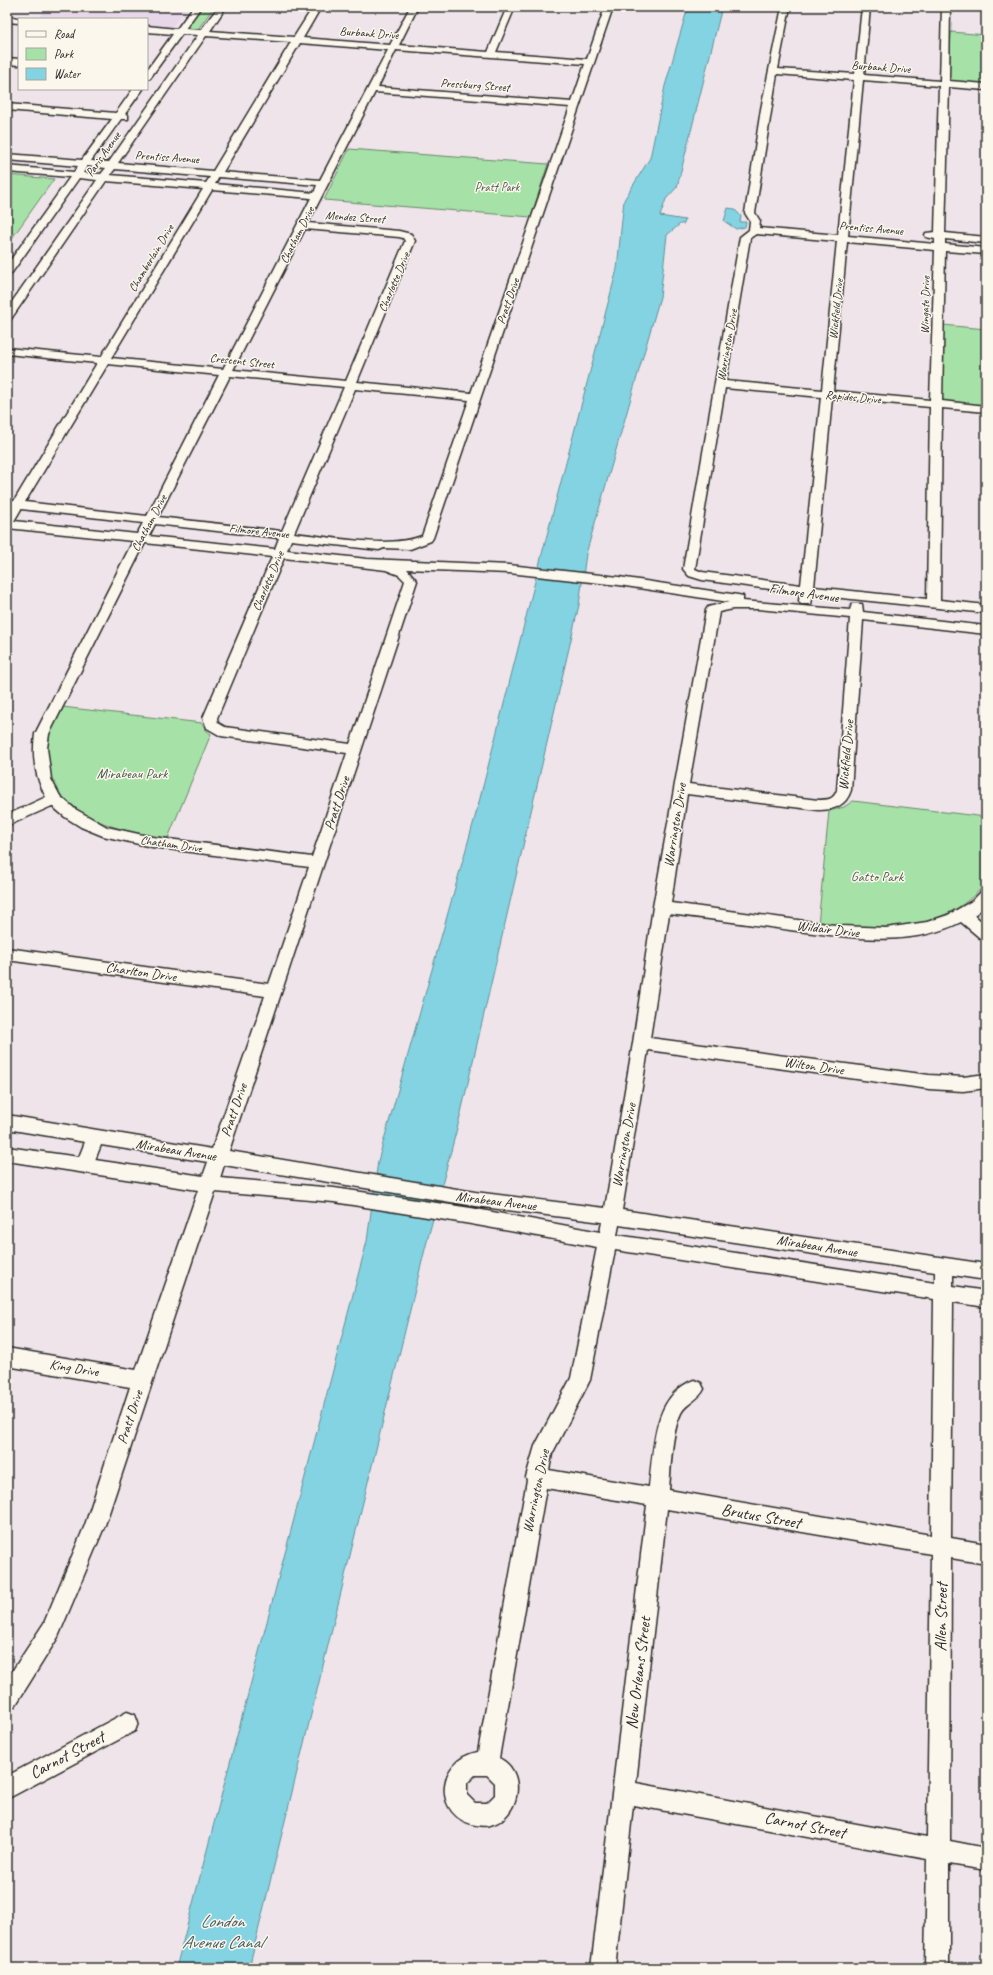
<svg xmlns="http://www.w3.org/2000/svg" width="993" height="1975" font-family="Caveat,sans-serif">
<rect width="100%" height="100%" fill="#efe4ea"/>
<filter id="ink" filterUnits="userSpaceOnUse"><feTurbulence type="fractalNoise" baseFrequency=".025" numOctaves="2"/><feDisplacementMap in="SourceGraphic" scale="8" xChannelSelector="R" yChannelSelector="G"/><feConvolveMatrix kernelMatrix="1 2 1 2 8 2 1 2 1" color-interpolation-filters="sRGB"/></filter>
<g filter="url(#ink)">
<path fill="#e7d7e9" d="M47,7H187L172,27L147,25V19H68L39,17Z"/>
<g fill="#a6e1a7" stroke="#688669">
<path d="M201,7H214L198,29L185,28Z"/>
<path d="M951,32L986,35V86L949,83Z"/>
<path d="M349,149L548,164L531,217L324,200Z"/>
<path d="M7,175L54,179L10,241H7Z"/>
<path d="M943,325L986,329V406L942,402Z"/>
<path d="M62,707L202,723L206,730L211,734L168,838C116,832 38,812 47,744C49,730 56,719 62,707Z"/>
<path d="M853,801L986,817V883C941,936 881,928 818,925L829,811L844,807Z"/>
</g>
<g fill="#84d3e2" stroke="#609099">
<path d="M688,7H722L677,187L666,199L660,216L685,220L684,224H680L667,235L660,297L586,554L579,605L460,1117L425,1249L249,1968H176L367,1241L378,1161L477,810L542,554L617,269L624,200L650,158L665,86Z"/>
<path d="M728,208L734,209L741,216L740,222H746L745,227L736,229L724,221Z"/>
</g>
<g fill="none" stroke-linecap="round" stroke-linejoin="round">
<defs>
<g id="minor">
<path d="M193,7H201L185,29L201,30L218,7H226L210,31L294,37L313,7H321L303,38L390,45L410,7H418L399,45L488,52L507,7H515L496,52L587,59L605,7H613L433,538L431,541L410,549L384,548L379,550L291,540L287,550L367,559L509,565L619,577L738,595L743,596V601L850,610L852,604H862L863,612L986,626V634L863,620L851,790C846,806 834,810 818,810L687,794L671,903L842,926L886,928L927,922L948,915L972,901L981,892L986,890V906L974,915L986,925V940L980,938L961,922C907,949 848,937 790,930C750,924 709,919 669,914L650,1038L929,1075L963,1077L986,1074V1088L963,1091L929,1089L648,1050L622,1210L986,1264V1280L953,1275V1286L986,1291V1307L953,1302L951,1538L986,1544V1564L951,1558L950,1841L986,1848V1870L949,1864V1968H925L927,1859L633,1805L615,1968H591L647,1505L546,1488L499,1758C533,1775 515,1833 476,1825C433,1817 435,1760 478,1752L527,1480L526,1477L535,1446L571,1378L597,1247L471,1224L334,1202L215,1192L105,1525L58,1637L15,1706L7,1709V1679L44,1623L85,1525L130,1387L7,1366V1348L136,1370L198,1190L7,1161V1147L79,1157L85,1142L7,1129V1115L212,1149L265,996L7,960V948L269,984L309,867L152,847L103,836L81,827L65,817L52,806L7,826V815L46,797C35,776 32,758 35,734L133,541L7,528V512L9,508L7,507V501H14L97,363L7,354V348L101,357L203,189L106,181L11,319L7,320V309L97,180L79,178L11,274L7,275V265L70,177L7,172V166L74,172L78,166L7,160V154L82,160L112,119L7,110V104L116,113L133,89H143L125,114L128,115V119H121L91,161L109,162L198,35L182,34L150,78L147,79V70L173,34L147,32V26L177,29ZM206,36L291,42L213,171L118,163ZM300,43L388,50L320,180L223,172ZM396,50L585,64L572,102L378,87ZM375,92L570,107L471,393L357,382L415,241L411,234L399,231L308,223ZM87,166L106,168L101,174L83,173ZM115,169L210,177L206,183L110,175ZM219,177L317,185L314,193L215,184ZM212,190L311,198L223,369L111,358ZM305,229L399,237L403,238L405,241L346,381L233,370ZM108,364L219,375L147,516L25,502ZM230,376L344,387L282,531L158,517ZM355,389L469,400L422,536C389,549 330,537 294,533ZM21,509L143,523L137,534L14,521ZM155,524L279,538L275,549L149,536ZM145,543L272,557L203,718L207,728L221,736L347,753L312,857L152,837L107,827L75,809L60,796L51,779L47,748L49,734ZM284,558L386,570L399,575L405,581L350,744L225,727L218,723L217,718ZM407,569L509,573L619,585L729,602L708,607L706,610L653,907L633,1043L605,1208L475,1192L229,1151L417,581ZM733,609H758L850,618L837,790C834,800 827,800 818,800L689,784L719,612ZM101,1145L208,1162L203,1176L95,1160ZM224,1165L475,1206L602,1222L600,1232L471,1208L334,1188L220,1178ZM619,1225L935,1272V1283L617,1235ZM615,1250L934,1299L931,1535L669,1490C671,1468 671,1434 681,1413C686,1403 699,1400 704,1389L701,1383L694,1380C652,1396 654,1449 649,1487L549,1470L552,1454L590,1380ZM667,1509L931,1554L927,1837L636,1783ZM475,1775H487L495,1783V1795L487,1803H475L467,1795V1783Z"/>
<path d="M782,7H790L778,69L855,74L862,7H870L864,75L940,81L942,7H950L949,81L986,84V90L949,87L945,233L986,237V243L945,239V244L986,248V254L945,251L942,401L986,406V412L942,408L940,600L986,605V613L813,595L811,604H801L799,601L800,593L702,580L689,576L683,569L740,237L749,230L750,221L745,213L761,109ZM777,74L854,80L838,235L759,228L760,221L755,213ZM863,80L939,86L935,232L926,233L925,235L926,237L935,239V244L848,236ZM756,234L837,241L822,390L726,381L750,238ZM847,242L935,250L930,400L833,391ZM725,388L821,397L801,585L702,572L695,569ZM832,398L930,407L927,599L814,587Z"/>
<path d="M7,16L23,19H19V23L7,22Z"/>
<path d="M7,58L19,59V65L7,64Z"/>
<path d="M127,1712L135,1715L138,1723L135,1731L7,1799V1776Z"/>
</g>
</defs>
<use href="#minor" stroke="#2b2b2b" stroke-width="3"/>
<use href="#minor" fill="#fbf7ec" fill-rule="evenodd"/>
</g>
</g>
<g text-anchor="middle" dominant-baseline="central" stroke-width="3" stroke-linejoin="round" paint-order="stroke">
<g font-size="12" fill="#2b2b2b" stroke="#fbf7ec">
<text transform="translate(369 33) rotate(4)">Burbank Drive</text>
<text transform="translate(881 67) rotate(4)">Burbank Drive</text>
<text transform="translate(475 85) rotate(4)">Pressburg Street</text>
<text transform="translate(103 154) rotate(-55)">Paris Avenue</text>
<text transform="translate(167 157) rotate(4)">Prentiss Avenue</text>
<text transform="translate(355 217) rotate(4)">Mendez Street</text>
<text transform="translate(871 228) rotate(5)">Prentiss Avenue</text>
<text transform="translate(297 235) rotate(-63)">Chatham Drive</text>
<text transform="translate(151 258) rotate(-59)">Chamberlain Drive</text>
<text transform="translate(394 282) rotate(-67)">Charlotte Drive</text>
<text transform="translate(508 301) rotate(-71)">Pratt Drive</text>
<text transform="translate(925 305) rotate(-89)">Wingate Drive</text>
<text transform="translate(836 309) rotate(-84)">Wickfield Drive</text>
<text transform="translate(727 345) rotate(-80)">Warrington Drive</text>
<text transform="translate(242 361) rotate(6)">Crescent Street</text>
<text transform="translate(853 397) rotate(5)">Rapides Drive</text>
<text transform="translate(149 523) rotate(-62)">Chatham Drive</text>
<text transform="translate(259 531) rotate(6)">Filmore Avenue</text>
<text transform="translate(268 581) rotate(-67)">Charlotte Drive</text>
<text transform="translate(171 844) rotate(8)">Chatham Drive</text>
</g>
<g font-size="12" fill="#4a584a" stroke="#fbf7ec">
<text x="497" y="187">Pratt Park</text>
</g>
<g font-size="14" fill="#2b2b2b" stroke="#fbf7ec">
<text transform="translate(804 593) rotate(8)">Filmore Avenue</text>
<text transform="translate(846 755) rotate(-85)">Wickfield Drive</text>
<text transform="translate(337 803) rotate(-72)">Pratt Drive</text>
<text transform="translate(675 825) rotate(-81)">Warrington Drive</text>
<text transform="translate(828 929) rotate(7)">Wildair Drive</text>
<text transform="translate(141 972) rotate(8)">Charlton Drive</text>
<text transform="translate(814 1066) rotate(8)">Wilton Drive</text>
<text transform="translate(234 1110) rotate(-71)">Pratt Drive</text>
<text transform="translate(624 1145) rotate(-80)">Warrington Drive</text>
<text transform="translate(176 1150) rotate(9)">Mirabeau Avenue</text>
<text transform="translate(496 1201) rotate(7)">Mirabeau Avenue</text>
<text transform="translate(817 1246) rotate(9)">Mirabeau Avenue</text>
<text transform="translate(74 1368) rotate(9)">King Drive</text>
<text transform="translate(130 1417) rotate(-72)">Pratt Drive</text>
<text transform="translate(536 1491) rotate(-78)">Warrington Drive</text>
</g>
<g font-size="14" fill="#4a584a" stroke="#fbf7ec">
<text x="132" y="773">Mirabeau Park</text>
<text x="877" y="876">Gatto Park</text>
</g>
<g font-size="17" fill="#2b2b2b" stroke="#fbf7ec">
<text transform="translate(761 1516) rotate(10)">Brutus Street</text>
<text transform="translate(941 1617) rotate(-89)">Allen Street</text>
<text transform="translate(638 1673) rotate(-83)">New Orleans Street</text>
<text transform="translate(67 1755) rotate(-28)">Carnot Street</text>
<text transform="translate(805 1825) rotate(11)">Carnot Street</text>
</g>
<g font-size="18" font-style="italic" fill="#465d62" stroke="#fbf7ec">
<text x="222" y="1921">London<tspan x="222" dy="21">Avenue Canal</tspan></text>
</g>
</g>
<rect width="993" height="1975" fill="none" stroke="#fbf7ec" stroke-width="24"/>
<rect x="12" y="12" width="969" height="1951" fill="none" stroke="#2b2b2b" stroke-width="1.5" filter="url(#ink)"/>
<rect x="18" y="18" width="130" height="72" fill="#fbf7ec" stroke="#a8a59f"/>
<rect x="26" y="31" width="20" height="6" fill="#fbf7ec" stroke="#a8a59f"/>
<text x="54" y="38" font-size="12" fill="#2b2b2b">Road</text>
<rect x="26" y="48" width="20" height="12" fill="#a6e1a7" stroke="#a8a59f"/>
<text x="54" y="58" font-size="12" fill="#2b2b2b">Park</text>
<rect x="26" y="68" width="20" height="12" fill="#84d3e2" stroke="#a8a59f"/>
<text x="54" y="78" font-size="12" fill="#2b2b2b">Water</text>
</svg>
